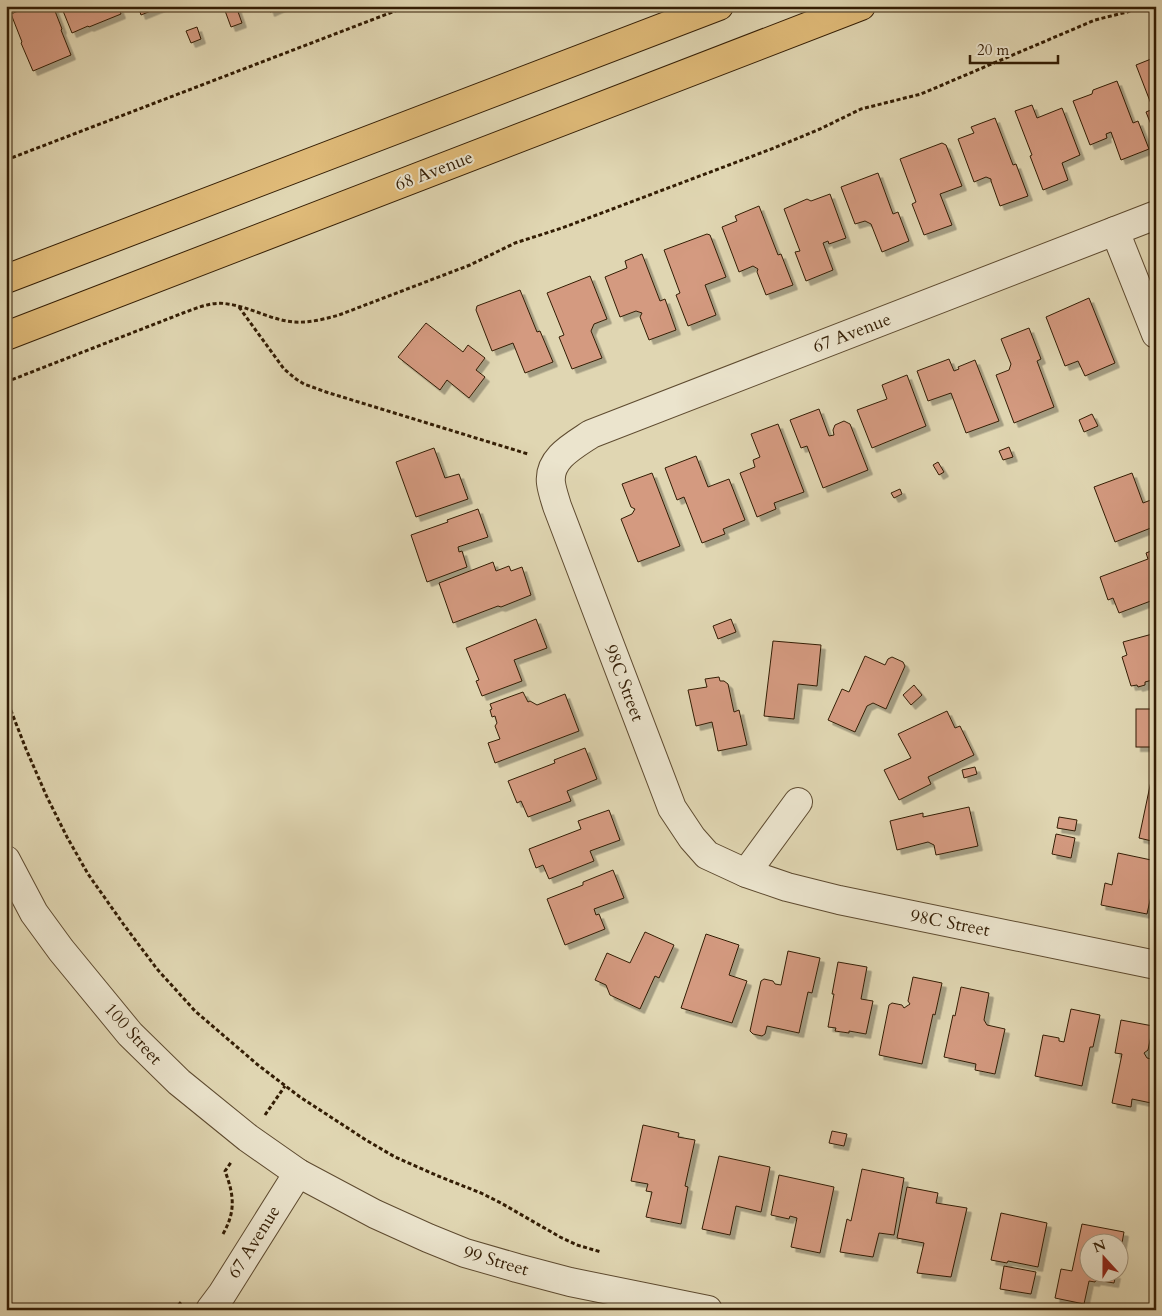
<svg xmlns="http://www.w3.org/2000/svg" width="1162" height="1316" font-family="Cardo,serif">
<defs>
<filter id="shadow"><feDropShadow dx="4.5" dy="4.5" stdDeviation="0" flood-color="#0004"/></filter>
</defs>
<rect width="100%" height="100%" fill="#e0d6b2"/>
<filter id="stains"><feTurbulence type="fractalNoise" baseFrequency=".004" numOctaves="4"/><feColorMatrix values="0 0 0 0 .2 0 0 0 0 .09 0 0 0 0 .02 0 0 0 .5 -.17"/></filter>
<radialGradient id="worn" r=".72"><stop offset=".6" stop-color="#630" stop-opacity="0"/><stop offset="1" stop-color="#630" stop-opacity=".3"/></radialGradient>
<g fill="#d49a80" stroke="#331d04" filter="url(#shadow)">
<path d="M30,6H53L62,29L61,30L71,55L33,71L21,43L22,42L11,14Z"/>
<path d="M61,6H118L121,14L89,27L88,26L72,33Z"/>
<path d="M138,6H163L141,15Z"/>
<path d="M229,6H236L242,23L231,27L224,8Z"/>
<path d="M268,6H283L270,12Z"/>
<path d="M197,27L201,39L191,43L186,31Z"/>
<path d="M1156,57V137L1146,112L1153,109L1136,65Z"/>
<path d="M1117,81L1133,123L1138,121L1149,149L1121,160L1111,132L1106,134L1107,138L1090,145L1073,101L1092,94L1093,90Z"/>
<path d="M1032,105L1037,118L1062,108L1080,155L1062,163L1068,180L1043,190L1030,156L1032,155L1015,111Z"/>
<path d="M995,118L1013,165L1016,164L1028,196L1000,206L991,181V179L986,177L974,182L958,139L974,133L971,127Z"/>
<path d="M942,143L946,145L962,186L940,194L952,225L924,235L912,204L916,202L900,159Z"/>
<path d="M878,173L893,214L898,212L909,241L882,252L871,224L865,221L855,224L841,187Z"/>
<path d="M830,194L846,238L829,244L828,241L823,243L833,270L806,281L795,252L800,251L784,209L807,199L811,201Z"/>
<path d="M759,206L778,255L781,254L793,285L766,295L757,272L758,269L753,266L739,272L722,227L737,221L735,216Z"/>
<path d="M707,234L710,235L726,277L705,285L716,315L688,326L676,295L680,293L664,250Z"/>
<path d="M642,254L660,301L665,299L676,330L649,340L640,317L642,313L636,311L620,317L605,277L627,268L625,261Z"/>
<path d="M590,276L607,319L594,324L591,331L602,358L572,369L559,337L564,335L547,293Z"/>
<path d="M520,290L537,332L540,331L553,362L525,373L513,343L492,351L476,310L477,306Z"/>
<path d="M1089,298L1115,363L1085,376L1078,361L1065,366L1046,317Z"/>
<path d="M426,323L463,352L468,345L485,358L476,370L485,377L469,398L447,380L440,390L398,357Z"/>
<path d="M1029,328L1041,359L1037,361L1054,407L1014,423L996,375L1009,370L1011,364L1001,339Z"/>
<path d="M949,359L954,371L959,369L958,367L975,360L999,421L966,433L951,393L928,401L917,371Z"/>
<path d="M907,375L926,426L872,448L857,410L887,399L882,385Z"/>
<path d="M819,409L829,436L834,435L833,430L835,425L844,421L850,424L868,470L823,488L807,446L801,448L790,420Z"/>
<path d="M1092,414L1098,426L1084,432L1079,420Z"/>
<path d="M778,424L804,492L774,503L776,509L757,517L740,473L755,467L753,460L760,457L751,434Z"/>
<path d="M1009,447L1013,457L1003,460L999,451Z"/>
<path d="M434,448L445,478L459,474L468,499L416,517L396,462Z"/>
<path d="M696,456L708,487L729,479L745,520L723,529L725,534L702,543L684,497L677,500L665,468Z"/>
<path d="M938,462L944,472L939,475L933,465Z"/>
<path d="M652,473L680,546L638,562L621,519L632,514L635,509L631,507L622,484Z"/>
<path d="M1132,473L1143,503L1156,498V526L1115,542L1094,487Z"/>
<path d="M900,489L902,494L894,498L891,493Z"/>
<path d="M478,509L488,537L458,547L459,552L462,551L467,567L427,582L411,535L448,522L447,520Z"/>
<path d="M1156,549V599L1119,613L1113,598L1108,600L1100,577L1148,559L1146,553Z"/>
<path d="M493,562L496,571L509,566L511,571L522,567L531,595L501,607L498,606L453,623L439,583Z"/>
<path d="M536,619L547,648L514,660L522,681L482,696L476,681L479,680L466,648Z"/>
<path d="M731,619L736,632L718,639L713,626Z"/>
<path d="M1156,633V679L1145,682V685L1138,687L1137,685L1131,686L1122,657L1127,655L1123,642Z"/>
<path d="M773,641L821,645L817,686L798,684L794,719L764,716Z"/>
<path d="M865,656L885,665L888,659L892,657L903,662L905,666L886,709L873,703L867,706L855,732L828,720L842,689L849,692Z"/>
<path d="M719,677L720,681H724L728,684L734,712L739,710L747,745L718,751L712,722L696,726L688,690L707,687L705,679Z"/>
<path d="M914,685L922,695L911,705L903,695Z"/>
<path d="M523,692L528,702L530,701L537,705L565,694L579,731L495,763L488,743L500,739L495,726L497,723L495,716L492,717L490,710L492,709L490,704Z"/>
<rect x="1136" y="709" width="20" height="38"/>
<path d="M947,711L955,728L960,726L974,755L928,777L931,784L899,800L884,770L911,758L898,734Z"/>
<path d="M585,748L597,779L567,791L571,801L528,817L521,801L517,803L508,781L555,763L554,760Z"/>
<path d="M975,767L977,774L964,778L962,770Z"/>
<path d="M1151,781L1156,782V842L1139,838Z"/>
<path d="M969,807L978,846L936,855L934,845L928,842L897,850L890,821L923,813V817Z"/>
<path d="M609,810L620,840L590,851L594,861L549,879L543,865L536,868L529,849L581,829L578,821Z"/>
<path d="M1059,817L1077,820L1075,831L1057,828Z"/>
<path d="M1056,834L1075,838L1071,858L1052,854Z"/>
<path d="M1118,853L1156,861V893L1151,896L1147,914L1101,905L1105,883L1112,885Z"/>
<path d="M613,870L624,898L594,909L596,915L599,914L605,929L565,945L547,899L583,885V882Z"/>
<path d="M645,932L674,945L659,978L655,976L640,1009L610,995L606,985L595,980L607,953L630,963Z"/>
<path d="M706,934L739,945L729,975L747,981L732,1023L681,1008Z"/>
<path d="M788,951L820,958L812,993L808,992L799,1033L767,1026L765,1034L762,1036L753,1034L750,1031L761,981L764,979L773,981L775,984L781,985Z"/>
<path d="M838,962L867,967L861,999L873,1001L866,1034L849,1031V1033L835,1031L836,1028L828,1027L834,994H832Z"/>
<path d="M913,977L942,983L935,1015L933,1014L922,1064L879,1055L889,1005L892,1003L902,1005L904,1008L910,1004L908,1001Z"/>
<path d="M961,987L989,993L984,1020L987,1025L1005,1029L995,1074L975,1070L976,1064L944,1057L953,1015L955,1016Z"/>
<path d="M1071,1009L1100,1015L1093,1047H1090L1082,1086L1035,1076L1043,1035L1059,1038V1041L1064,1042Z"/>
<path d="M1121,1020L1153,1026L1148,1050L1144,1053L1147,1058L1156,1060V1104L1132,1099L1131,1107L1112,1103L1122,1054L1115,1053Z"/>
<path d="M643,1125L679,1133L678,1137L695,1140L685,1186L688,1187L681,1224L646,1217L652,1192L646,1191L648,1184L631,1181Z"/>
<path d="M832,1131L847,1134L844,1146L829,1143Z"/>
<path d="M719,1156L770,1167L761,1212L736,1206L730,1235L702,1229Z"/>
<path d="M862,1169L904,1178L894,1235L879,1233L873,1257L840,1252L847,1219L851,1221Z"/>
<path d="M779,1175L834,1187L820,1253L791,1247L797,1218L790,1216L789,1219L771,1215Z"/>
<path d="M907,1187L938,1193L936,1203L967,1208L951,1277L917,1273L924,1243L897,1238Z"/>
<path d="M1001,1213L1047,1223L1038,1267L1008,1261L1007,1263L991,1260Z"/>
<path d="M1082,1224L1124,1232L1120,1254V1244H1090V1274H1116L1114,1283L1096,1280L1095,1282L1089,1281L1084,1304L1055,1298L1061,1269L1072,1271Z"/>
<path d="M1004,1266L1036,1272L1031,1294L1000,1289Z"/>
</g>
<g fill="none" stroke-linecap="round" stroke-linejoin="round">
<defs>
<g id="minor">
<path d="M1156,215L591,434C573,446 548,459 551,483C552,491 555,499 557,506L672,808L692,838L707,855L746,873L787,887L839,900L1156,965"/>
<path d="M1115,231L1156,334"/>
<path d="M6,860L34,913L61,950L130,1034L179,1082L248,1138L298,1173L375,1214L428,1238L465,1253L517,1268L570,1282L708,1310"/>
<path d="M746,873L798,802"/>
<path d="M210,1310L222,1294L298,1173"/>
</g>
<g id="major">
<path d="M6,279L719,6"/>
<path d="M6,336L861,6"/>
</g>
</defs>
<use href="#minor" stroke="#5e4b30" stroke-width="30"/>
<use href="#major" stroke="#331d04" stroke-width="30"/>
<g stroke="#331d04" stroke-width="3" stroke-dasharray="4 2.5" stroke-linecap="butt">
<path d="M6,160L408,6"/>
<path d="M239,307L284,369L296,379L304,384L326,392L528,454"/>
<path d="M6,382L183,313C197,308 212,301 228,304C250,307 271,320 294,322C309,323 325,319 339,315L470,265L515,243L562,228L774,148L820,129L861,109L921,94L1095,20L1127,12L1141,6"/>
<path d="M6,698L26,749L47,797L67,837L88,874L124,925L157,969L195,1011L258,1065L300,1097L366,1140L395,1157L438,1176L481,1193L501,1203L560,1237L577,1245L601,1252"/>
<path d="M265,1115L285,1086"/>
<path d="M223,1234C236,1211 234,1195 225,1171L232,1161"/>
<path d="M174,1310L182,1301"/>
</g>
<use href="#minor" stroke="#ebe4cd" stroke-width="28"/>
<use href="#major" stroke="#e0bb79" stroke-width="28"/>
</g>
<g text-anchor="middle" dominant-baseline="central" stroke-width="4" stroke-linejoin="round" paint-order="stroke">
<g font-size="18" fill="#331d04" stroke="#ebe4cd">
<text transform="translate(434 171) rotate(-21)">68 Avenue</text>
<text transform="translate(852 333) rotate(-21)">67 Avenue</text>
<text transform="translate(624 683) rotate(69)">98C Street</text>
<text transform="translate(950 923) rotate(11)">98C Street</text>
<text transform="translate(133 1034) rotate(48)">100 Street</text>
<text transform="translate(254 1242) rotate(-58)">67 Avenue</text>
<text transform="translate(496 1261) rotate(16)">99 Street</text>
</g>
</g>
<rect width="1162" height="1316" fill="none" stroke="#e0d6b2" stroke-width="25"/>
<rect x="8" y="8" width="1147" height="1301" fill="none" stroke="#331d04" stroke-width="2.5"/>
<rect x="12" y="12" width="1137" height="1291" fill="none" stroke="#331d04"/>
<g transform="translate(1104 1258) rotate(339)"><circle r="24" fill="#ebe4cd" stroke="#a1947d"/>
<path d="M0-4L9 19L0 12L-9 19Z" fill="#8f2418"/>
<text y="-8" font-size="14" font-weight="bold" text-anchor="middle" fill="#331d04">N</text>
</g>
<path d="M970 55v8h88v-8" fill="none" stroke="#331d04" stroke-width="2.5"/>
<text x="977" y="55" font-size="15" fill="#331d04" stroke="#ebe4cd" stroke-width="4" paint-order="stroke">20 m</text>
<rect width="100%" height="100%" filter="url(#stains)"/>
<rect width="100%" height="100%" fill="url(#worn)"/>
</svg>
